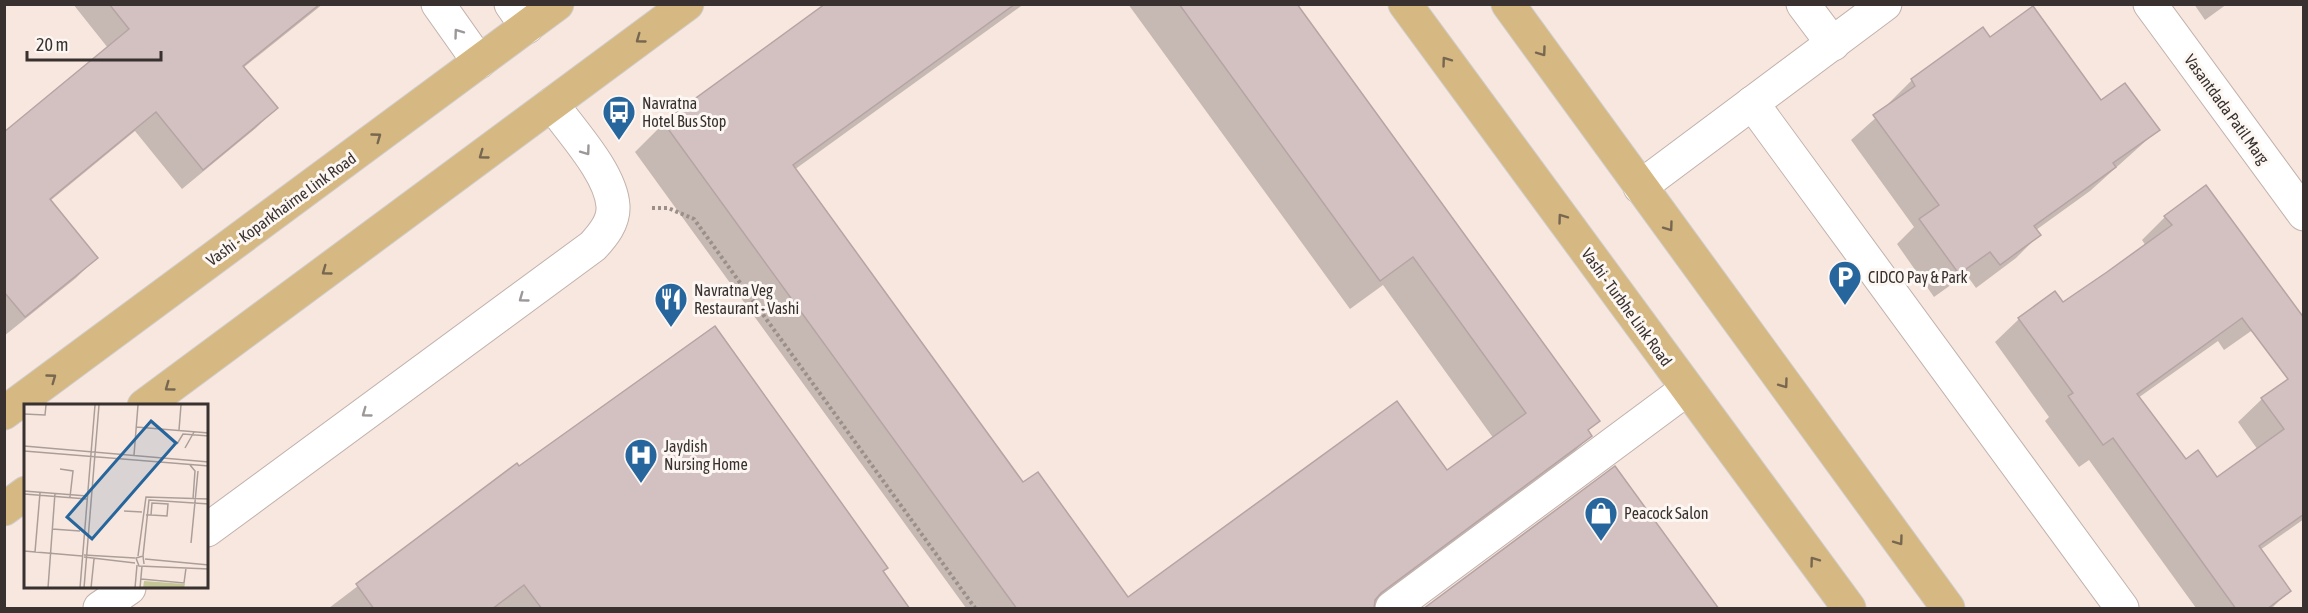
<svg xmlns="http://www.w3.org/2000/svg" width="2308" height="613" font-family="'Asap Condensed',sans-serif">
<rect width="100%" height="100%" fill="#f8e7df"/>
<g fill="#0003">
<path d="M73,4H323L243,68L276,108L256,128L182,189L135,131L50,201L96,258L76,278L4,336V133L108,48Z"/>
<path d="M827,4H1024L794,170L1023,484L1127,599L1447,472L1494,439L1383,285L1350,309L1128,4H1295L1598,421L1587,431L1590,436L1561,465L1373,605L1372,608H966L635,152L664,123Z"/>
<path d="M2194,4H2227L2205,20Z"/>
<path d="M1982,29L1990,39L2101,102L2158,130L2090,191L2036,230L2039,235L2016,258L1976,288L1966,274L1934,297L1897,244L1914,227L1851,140L1889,106L1888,104L1912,80Z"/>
<path d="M2165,217L2264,322L2224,350L2218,341L2138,398L2186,461L2217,479L2258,450L2238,422L2262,399L2304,369V519L2260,550L2289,591L2272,608H2196L2089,460L2079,467L2045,421L2049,417L1995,342L2019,319L2063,304L2146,246L2142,240Z"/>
<path d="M517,465L882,572L908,608H329Z"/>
</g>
<g fill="#d3c1c2" stroke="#b6a4a5" stroke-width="1.5" fill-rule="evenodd">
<path d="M109,4H320L243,66L278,108L203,170L156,112L50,199L98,258L25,317L4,292V132L129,29Z"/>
<path d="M825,4H1015L793,165L1023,482L1038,472L1128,597L1397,401L1447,470L1526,413L1413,257L1380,281L1179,4H1297L1600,421L1588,430L1592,436L1381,593L1375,600L1374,609H1017L663,122Z"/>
<path d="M2033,6L2101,100L2125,83L2160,130L2113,163L2116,167L2034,226L2041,235L2000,265L1990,252L1959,274L1919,219L1939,205L1873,115L1915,86L1911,79L1983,27L1990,37Z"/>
<path d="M2206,185L2304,318V514L2259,546L2291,591L2267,609H2236L2113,438L2103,445L2068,396L2073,393L2018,318L2055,291L2063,302L2107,272L2172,225L2164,216ZM2242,318L2288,379L2261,398L2284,429L2217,477L2198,450L2186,459L2137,394Z"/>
<path d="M715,326L888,568L883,571L910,609H542L524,585L492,609H374L356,584L517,463L519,466Z"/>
<path d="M1615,466L1719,609H1423Z"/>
</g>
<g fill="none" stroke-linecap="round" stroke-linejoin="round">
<defs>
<g id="minor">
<path d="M438,4L479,62"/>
<path d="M511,4L527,27"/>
<path d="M1803,4L1833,44"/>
<path d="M2150,4L2304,214"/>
<path d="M1752,103L2122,608"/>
<path d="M1640,187L1885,4"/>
<path d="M207,530L593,246C603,235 614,222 613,206C611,173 571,131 552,104"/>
<path d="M100,608L129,588"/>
<path d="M1392,608L1687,389"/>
</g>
<g id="major">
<path d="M1405,4L1849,608"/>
<path d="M1508,4L1948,608"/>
<path d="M144,406L687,4"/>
<path d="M4,413L557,4"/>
<path d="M4,509L26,493"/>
</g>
</defs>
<use href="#minor" stroke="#c1b2ab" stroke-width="35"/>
<use href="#major" stroke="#cfcecd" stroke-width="35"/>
<path stroke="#9b8f8a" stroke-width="4" stroke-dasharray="3 3" stroke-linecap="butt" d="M652,208H668L694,219L975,608"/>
<use href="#minor" stroke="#fff" stroke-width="33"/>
<use href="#major" stroke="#d6b882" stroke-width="33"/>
</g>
<defs><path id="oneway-chevron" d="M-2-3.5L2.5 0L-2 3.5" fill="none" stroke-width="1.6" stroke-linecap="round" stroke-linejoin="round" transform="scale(1.5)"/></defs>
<g stroke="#9c9897">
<use href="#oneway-chevron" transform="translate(458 33) rotate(-126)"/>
<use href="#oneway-chevron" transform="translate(586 151) rotate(54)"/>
<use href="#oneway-chevron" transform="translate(523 298) rotate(144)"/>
<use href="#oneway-chevron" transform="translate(366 413) rotate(144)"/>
</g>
<g stroke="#776750">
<use href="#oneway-chevron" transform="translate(640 39) rotate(144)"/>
<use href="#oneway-chevron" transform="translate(1542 52) rotate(54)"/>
<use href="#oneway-chevron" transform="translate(1446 61) rotate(-126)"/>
<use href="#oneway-chevron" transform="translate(377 137) rotate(-36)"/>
<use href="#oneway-chevron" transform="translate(483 155) rotate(144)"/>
<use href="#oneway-chevron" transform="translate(1562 218) rotate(-126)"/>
<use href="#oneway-chevron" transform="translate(1669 227) rotate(54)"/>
<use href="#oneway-chevron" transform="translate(326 271) rotate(144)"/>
<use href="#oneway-chevron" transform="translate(52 378) rotate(-36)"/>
<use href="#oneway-chevron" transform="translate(1784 384) rotate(54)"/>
<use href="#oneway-chevron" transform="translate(169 387) rotate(144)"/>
<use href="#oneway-chevron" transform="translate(1899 541) rotate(54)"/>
<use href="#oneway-chevron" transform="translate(1814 561) rotate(-126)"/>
</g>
<defs>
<symbol id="bus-pin" viewBox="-11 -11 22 30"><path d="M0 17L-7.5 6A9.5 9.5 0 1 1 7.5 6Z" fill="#27669c" stroke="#fdf7f3"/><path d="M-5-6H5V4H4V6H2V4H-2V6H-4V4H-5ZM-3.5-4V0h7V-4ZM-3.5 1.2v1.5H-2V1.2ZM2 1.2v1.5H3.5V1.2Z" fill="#fff"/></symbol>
<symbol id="parking-pin" viewBox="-11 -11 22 30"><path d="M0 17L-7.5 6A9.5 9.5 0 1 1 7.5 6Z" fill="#27669c" stroke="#fdf7f3"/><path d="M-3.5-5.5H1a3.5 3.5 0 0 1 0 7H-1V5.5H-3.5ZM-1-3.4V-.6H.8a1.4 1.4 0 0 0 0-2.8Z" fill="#fff"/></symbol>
<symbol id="restaurant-pin" viewBox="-11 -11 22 30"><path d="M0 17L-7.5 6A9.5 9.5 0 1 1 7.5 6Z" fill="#27669c" stroke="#fdf7f3"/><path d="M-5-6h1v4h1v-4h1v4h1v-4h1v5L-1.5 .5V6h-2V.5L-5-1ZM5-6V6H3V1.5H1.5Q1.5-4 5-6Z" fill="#fff"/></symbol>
<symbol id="hospital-pin" viewBox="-11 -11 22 30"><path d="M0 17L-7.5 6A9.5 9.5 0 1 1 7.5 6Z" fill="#27669c" stroke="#fdf7f3"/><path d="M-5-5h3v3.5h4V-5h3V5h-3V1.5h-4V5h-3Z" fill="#fff"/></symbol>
<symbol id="shop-pin" viewBox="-11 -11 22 30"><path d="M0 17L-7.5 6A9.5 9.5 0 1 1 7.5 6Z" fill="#27669c" stroke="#fdf7f3"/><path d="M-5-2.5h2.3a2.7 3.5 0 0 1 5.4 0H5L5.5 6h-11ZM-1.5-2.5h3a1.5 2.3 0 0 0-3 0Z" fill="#fff"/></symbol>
</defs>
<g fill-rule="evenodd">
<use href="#bus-pin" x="600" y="93" width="38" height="52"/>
<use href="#parking-pin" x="1826" y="258" width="38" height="52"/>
<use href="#restaurant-pin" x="652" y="280" width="38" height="52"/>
<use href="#hospital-pin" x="622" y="436" width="38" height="52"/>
<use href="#shop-pin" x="1582" y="494" width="38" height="52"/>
</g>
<g text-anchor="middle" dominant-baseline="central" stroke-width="6" stroke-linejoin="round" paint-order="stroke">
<g font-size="16" fill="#38312f" stroke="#fdf7f3" text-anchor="start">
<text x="642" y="103">Navratna<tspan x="642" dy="18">Hotel Bus Stop</tspan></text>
<text x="1868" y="277">CIDCO Pay &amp; Park</text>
<text x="694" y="290">Navratna Veg<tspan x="694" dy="18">Restaurant - Vashi</tspan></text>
<text x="664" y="446">Jaydish<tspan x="664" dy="18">Nursing Home</tspan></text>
<text x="1624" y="513">Peacock Salon</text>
</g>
<g font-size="16" fill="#38312f" stroke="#fdf7f3">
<text transform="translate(2227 109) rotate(54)">Vasantdada Patil Marg</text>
<text transform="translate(281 209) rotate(-36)">Vashi - Koparkhairne Link Road</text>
<text transform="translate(1627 307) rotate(54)">Vashi - Turbhe Link Road</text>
</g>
</g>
<g transform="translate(24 404)">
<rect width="184" height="184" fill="#f8e7df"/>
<path d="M120,177L161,180L160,184H119Z" fill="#c5c696"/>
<path fill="none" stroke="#ab9e99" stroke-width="1.5" d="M0,10L21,11L22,1M112,23L185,29M155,26L157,1M153,40L159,30L185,32M0,42L185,58M161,44L170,28M0,47L185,62M110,51L114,1M166,61L171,67L169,95M36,65L49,67L46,93M0,87L63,92M0,90L63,95M100,107L118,108M122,111H127L143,112L144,100L128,99L127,111M28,125L56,127M167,139L174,67M0,147L58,152M11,148L16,89M60,151L111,154M114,152L122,93L185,95M119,152L125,96L185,100M60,153L111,159M121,155L185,161M120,160L119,152L112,154L115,162L185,165M117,175L160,179L162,164M24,184L31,89M56,184L71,1M60,184L75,1M67,184L70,155M111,184L113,161M116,184L118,162"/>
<path fill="#27669c" fill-opacity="0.15" stroke="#27669c" stroke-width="3" d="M127,17L152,39L68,135L43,113Z"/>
<rect width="184" height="184" fill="none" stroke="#38312f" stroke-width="3"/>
</g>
<rect width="2308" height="613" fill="none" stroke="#38312f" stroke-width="12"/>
<path d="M27 51v9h134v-9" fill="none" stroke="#38312f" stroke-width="3"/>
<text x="36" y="51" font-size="18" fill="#38312f" stroke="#fdf7f3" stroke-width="4.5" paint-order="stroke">20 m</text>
</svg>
